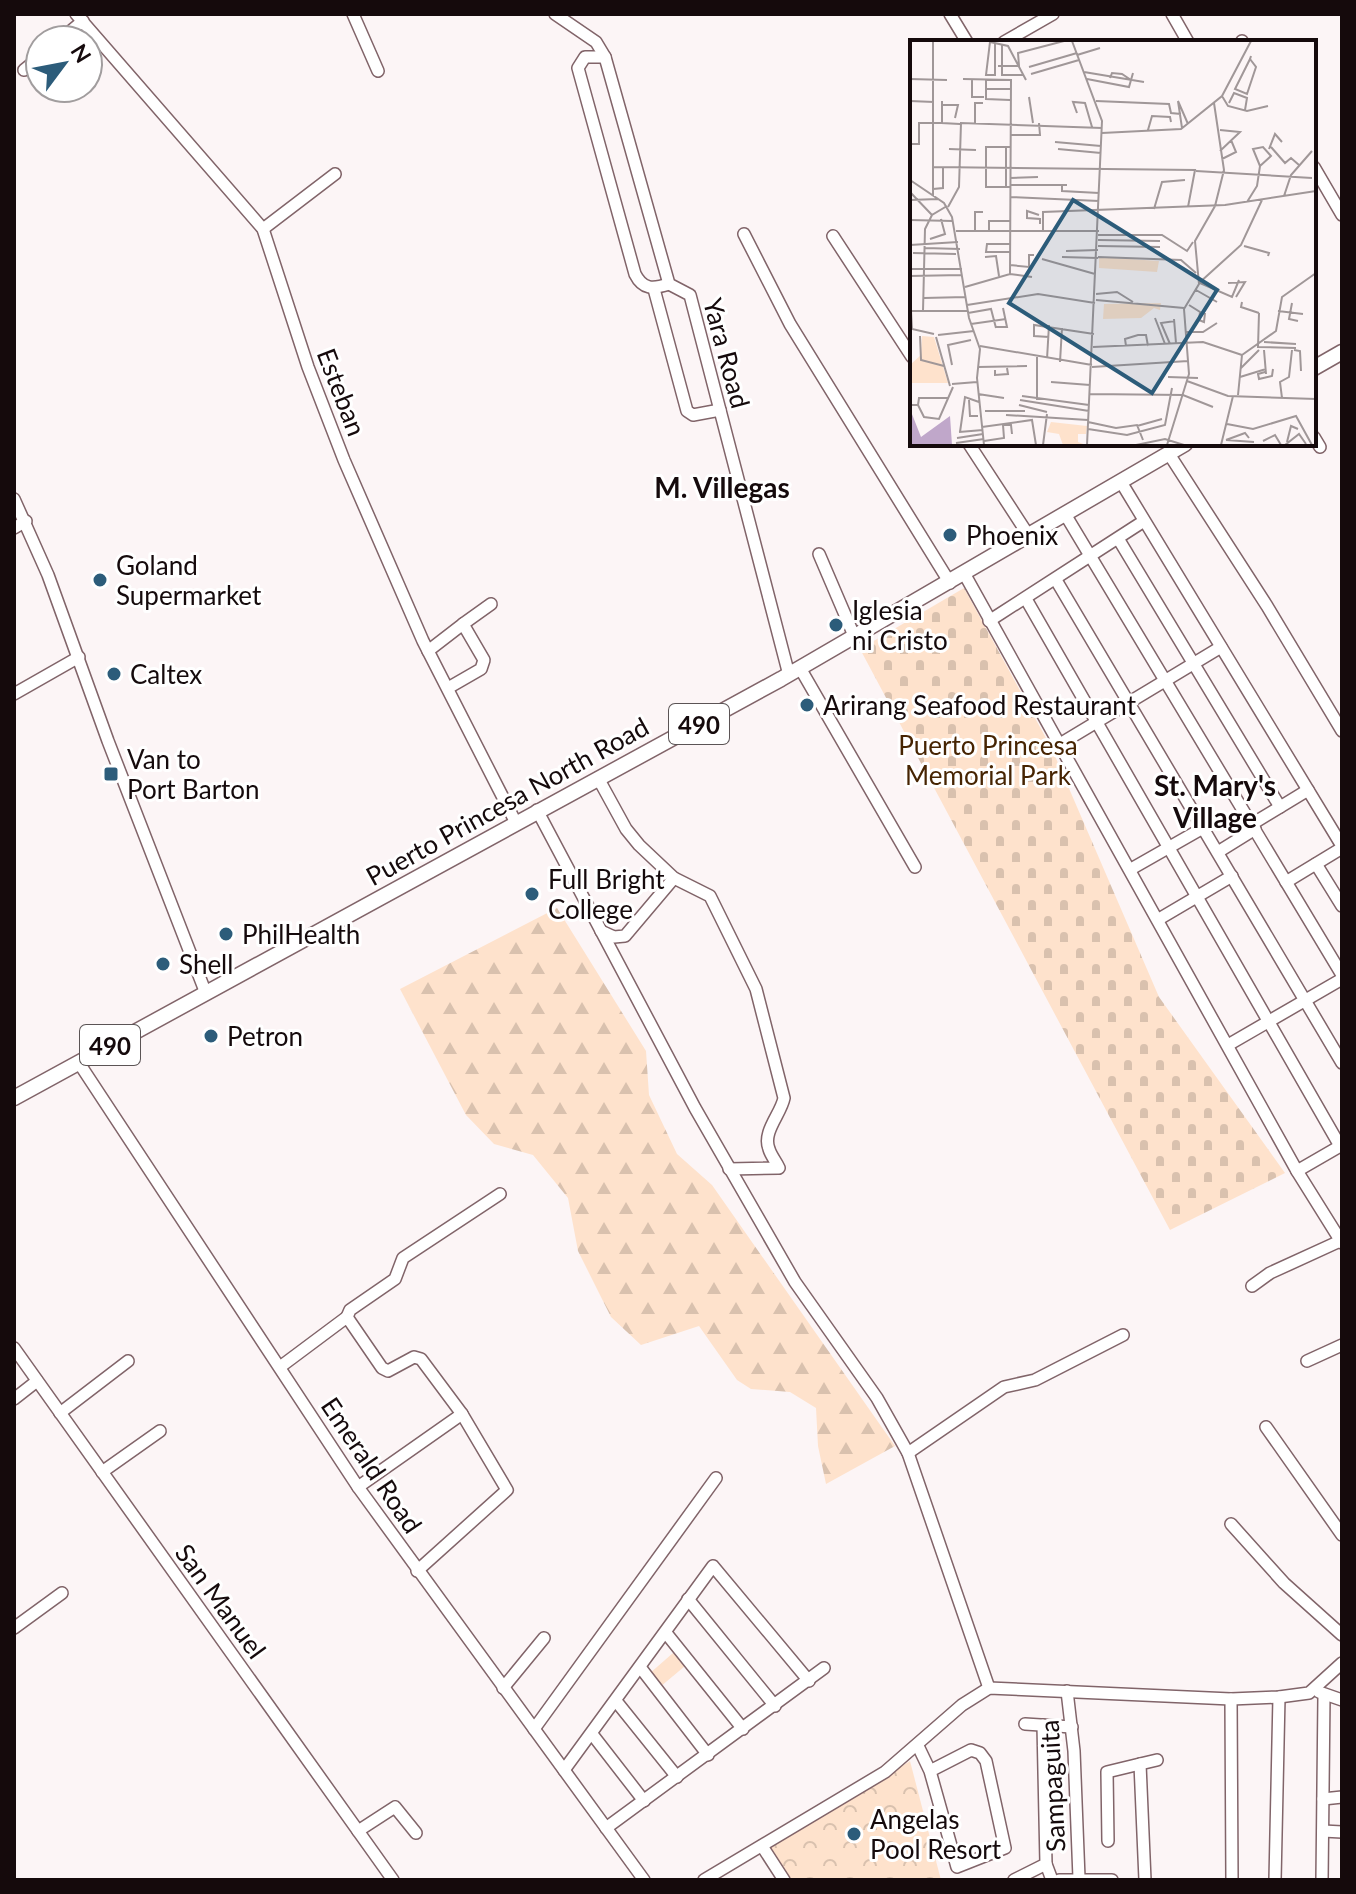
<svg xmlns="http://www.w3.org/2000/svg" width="1356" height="1894" font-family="Lato,sans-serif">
<defs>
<pattern id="forest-firs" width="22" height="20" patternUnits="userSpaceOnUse" patternTransform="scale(2)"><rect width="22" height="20" fill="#fee2cc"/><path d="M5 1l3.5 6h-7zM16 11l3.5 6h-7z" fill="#d9c1ae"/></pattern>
<pattern id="cemetery-stones" width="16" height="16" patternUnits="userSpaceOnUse" patternTransform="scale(2)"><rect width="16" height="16" fill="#fee2cc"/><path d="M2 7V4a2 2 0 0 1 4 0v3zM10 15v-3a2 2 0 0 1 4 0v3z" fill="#d9c1ae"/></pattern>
<pattern id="park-crowns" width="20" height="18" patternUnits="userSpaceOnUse" patternTransform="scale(2)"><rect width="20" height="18" fill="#fee2cc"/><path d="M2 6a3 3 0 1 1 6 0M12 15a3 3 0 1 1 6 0" fill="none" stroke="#d9c1ae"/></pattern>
</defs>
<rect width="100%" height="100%" fill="#fcf5f6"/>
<path fill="url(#forest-firs)" d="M557,908L646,1051L649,1095L677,1154L712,1185L895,1446L826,1484L818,1446L816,1408L790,1392L751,1389L737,1380L699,1326L641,1345L611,1317L578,1251L568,1198L533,1155L494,1144L466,1115L400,989Z"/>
<path fill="url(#cemetery-stones)" d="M964,588L1052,749L1159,997L1285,1173L1170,1230L860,649Z"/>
<path fill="url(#park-crowns)" d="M910,1761L941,1880H783L765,1851Z"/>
<path fill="#fee2cc" d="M673,1653L685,1666L660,1687L649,1674Z"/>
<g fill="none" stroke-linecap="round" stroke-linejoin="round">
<defs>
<g id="minor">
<path d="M76,14L263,229L308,367L344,460L423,641L516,823"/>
<path d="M353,14L378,71"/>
<path d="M555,14L596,42L605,57L669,284L690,295L789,675"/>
<path d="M950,14L967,42"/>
<path d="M1172,14L1188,42"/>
<path d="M60,40L83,21"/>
<path d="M1242,41V42"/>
<path d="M1004,42L1053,14"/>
<path d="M605,57H585L578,68L635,274C643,290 653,289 669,284"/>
<path d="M24,70L40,57"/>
<path d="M1314,167L1342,215"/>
<path d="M263,229L335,174"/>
<path d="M744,234L790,324L950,583"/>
<path d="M833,236L912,357"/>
<path d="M654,289L687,411L693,415L720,410"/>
<path d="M1314,437L1320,447"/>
<path d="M969,444L1029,536"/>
<path d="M1169,454L1267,606L1342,731"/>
<path d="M1121,482L1342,846"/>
<path d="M14,499L48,575L108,741L205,991"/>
<path d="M1065,514L1342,975"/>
<path d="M14,528L26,521"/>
<path d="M1119,540L1280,807"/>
<path d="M819,554L855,638"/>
<path d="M965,575L1297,1171L1342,1243"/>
<path d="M1056,580L1342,1063"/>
<path d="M1026,599L1340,1146"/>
<path d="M989,621L1144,521"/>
<path d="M463,624L491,604"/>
<path d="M428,651L463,624L484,660L481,669L448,688"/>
<path d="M800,668L915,867"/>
<path d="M14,694L79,657"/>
<path d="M1060,744L1221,647"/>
<path d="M598,778L626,829L639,845L674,878L710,896L756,989L784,1098C781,1114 762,1132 769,1149C771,1156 776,1161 779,1168L729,1169"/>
<path d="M537,810L695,1108L795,1282L877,1398L908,1453L989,1688"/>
<path d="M1252,824L1308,790"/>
<path d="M1218,852L1255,829"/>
<path d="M1316,864L1342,906"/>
<path d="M1131,869L1203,828"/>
<path d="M1286,882L1342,848"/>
<path d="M1159,919L1232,876"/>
<path d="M601,931L614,937L625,936L674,878"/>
<path d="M1228,1045L1342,979"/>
<path d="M79,1063L358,1487L644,1880"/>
<path d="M1297,1171L1342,1145"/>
<path d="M1252,1286L1270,1273L1340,1241"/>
<path d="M347,1317L350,1310L395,1279L403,1258L500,1194"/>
<path d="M14,1348L393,1880"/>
<path d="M1307,1361L1342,1345"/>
<path d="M280,1367L347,1317L382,1368L388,1371L414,1357L421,1359L462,1414L507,1490L417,1571"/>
<path d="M14,1399L37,1381"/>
<path d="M60,1413L128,1361"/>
<path d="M1266,1427L1342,1535"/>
<path d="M908,1453L1004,1387L1035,1380L1123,1335"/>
<path d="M102,1472L160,1431"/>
<path d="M358,1487L462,1414"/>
<path d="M1231,1524L1284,1583L1342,1635"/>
<path d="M688,1599L775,1706"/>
<path d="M14,1628L62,1593"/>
<path d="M666,1633L743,1729"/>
<path d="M640,1667L708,1755"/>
<path d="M503,1688L544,1638"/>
<path d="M1067,1691L1074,1751L1079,1878"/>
<path d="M1319,1692L1342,1700"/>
<path d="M1231,1699L1232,1880"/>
<path d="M616,1701L677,1777"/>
<path d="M1025,1724L1072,1727"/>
<path d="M534,1729L716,1478"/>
<path d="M592,1734L644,1801"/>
<path d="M918,1746L930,1771L957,1867L1005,1848L986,1761L980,1753L971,1750L930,1771"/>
<path d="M564,1770L713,1566L809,1681"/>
<path d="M1323,1799L1342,1797"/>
<path d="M606,1828L824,1668"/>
<path d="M358,1831L395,1807L416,1833"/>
<path d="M1323,1831L1342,1832"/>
<path d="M1108,1841L1107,1772L1140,1764"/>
<path d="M762,1846L784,1880"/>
<path d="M1046,1864L1052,1880"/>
<path d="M704,1880L885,1772L962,1705L989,1688L1231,1699L1279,1697L1309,1693L1342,1663"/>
<path d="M1014,1880L1046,1864L1043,1725"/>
<path d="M1059,1880H1112"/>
<path d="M1145,1880L1140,1764L1157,1760"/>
<path d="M1275,1880L1279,1697"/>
<path d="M1322,1880L1324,1696"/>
</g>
<g id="major">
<path d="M1314,368L1342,352"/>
<path d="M14,1098L781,679L1185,444"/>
</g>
</defs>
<use href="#minor" stroke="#816469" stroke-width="14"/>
<use href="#major" stroke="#816469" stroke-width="17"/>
<use href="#minor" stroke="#fff" stroke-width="11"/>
<use href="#major" stroke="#fff" stroke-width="14"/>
</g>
<g fill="#2c5c7a" stroke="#fff" stroke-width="3">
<circle cx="950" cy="535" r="8"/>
<circle cx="100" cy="580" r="8"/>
<circle cx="836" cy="625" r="8"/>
<circle cx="114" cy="674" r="8"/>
<circle cx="807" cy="705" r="8"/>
<rect x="103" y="766" width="16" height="16" rx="4"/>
<circle cx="532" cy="894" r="8"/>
<circle cx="226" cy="934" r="8"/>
<circle cx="163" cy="964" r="8"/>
<circle cx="211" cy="1036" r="8"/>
<circle cx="854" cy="1834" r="8"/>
</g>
<g text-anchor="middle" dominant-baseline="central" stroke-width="6" stroke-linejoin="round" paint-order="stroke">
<g fill="#fff" stroke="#5b5455" stroke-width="2">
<rect x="669" y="704" width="60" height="40" rx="6"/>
<rect x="80" y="1025" width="60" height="40" rx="6"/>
</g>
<g font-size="24" font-weight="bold" fill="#150a0c">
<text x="699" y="724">490</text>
<text x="110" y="1045">490</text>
</g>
<g font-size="26" fill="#150a0c" stroke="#fff">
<text transform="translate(727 353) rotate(75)">Yara Road</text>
<text transform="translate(342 392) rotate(69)">Esteban</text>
<text transform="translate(507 801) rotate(-29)">Puerto Princesa North Road</text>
<text transform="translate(372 1465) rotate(56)">Emerald Road</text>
<text transform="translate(221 1601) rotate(54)">San Manuel</text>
<text transform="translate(1052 1786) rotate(-93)">Sampaguita</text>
</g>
<g font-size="26" fill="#150a0c" stroke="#fff" text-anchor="start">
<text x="966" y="535">Phoenix</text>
<text x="116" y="565">Goland<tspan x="116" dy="30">Supermarket</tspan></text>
<text x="852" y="610">Iglesia<tspan x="852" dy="30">ni Cristo</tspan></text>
<text x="130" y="674">Caltex</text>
<text x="823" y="705">Arirang Seafood Restaurant</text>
<text x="127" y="759">Van to<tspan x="127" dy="30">Port Barton</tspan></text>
<text x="548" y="879">Full Bright<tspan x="548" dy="30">College</tspan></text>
<text x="242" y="934">PhilHealth</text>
<text x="179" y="964">Shell</text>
<text x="227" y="1036">Petron</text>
<text x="870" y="1819">Angelas<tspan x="870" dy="30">Pool Resort</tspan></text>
</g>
<g font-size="26" fill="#462402" stroke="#fff">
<text x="988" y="745">Puerto Princesa<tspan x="988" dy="30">Memorial Park</tspan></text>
</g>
<g font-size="28" font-weight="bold" fill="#150a0c" stroke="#fff">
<text x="722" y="487">M. Villegas</text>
<text x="1215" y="785">St. Mary's<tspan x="1215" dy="32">Village</tspan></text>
</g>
</g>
<g transform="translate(910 40)">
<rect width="406" height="406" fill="#fcf5f6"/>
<path d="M251,263L250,270L244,268L231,278L193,279L194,264ZM141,382L177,386L176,394H168V402L176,405H153L149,394L137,392Z" fill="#fee2cc"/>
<path d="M189,217L249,221L247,232L189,228Z" fill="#fee2cc"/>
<path d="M12,296L24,297L38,343H2L0,325L11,315Z" fill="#fee2cc"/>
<path d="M0,369L11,397L40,376L42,405H0Z" fill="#c0a7ca"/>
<path fill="none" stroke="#a09798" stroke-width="2" d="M162,1L192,81L177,405M85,4V35H76L80,2L98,6L116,40M92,5V35H114M167,15L190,8M340,19L346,27L337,54L325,49L340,19L341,16M88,26H109L108,13L154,1M119,27L167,13M174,32L234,42M121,34L169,20M200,38L202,33L212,34L221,40M0,39L37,40M53,39L101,40L100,234M62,39V57H74M177,39L219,47L223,33M76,40V59L100,60M76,49H101M312,56L318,66L337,71L358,66M119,57L123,83M0,61L24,62M32,61V83L50,84M186,61L259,64L261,73L271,74M319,63L324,53L337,58L335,70M32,65H48L45,78M167,73L163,62L175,63L182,87M65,83V63H73M272,88L268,61L278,84M238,90L242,76L260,77L261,82M310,90L330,92L310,111M192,93L271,89L312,56L341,1M100,95H130L129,83M145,102L191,106M0,104H9V83H32M361,107L375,123L381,118L389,125M39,109L66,110M148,109L191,113M359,109L365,94L372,102M312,119L326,112L321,100M23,127L285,130L278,167M286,131L402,138M100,138L128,137M0,140L34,163L42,177L59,278L70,309L67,338L74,405M101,145H157M152,145V151L189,153M96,147V107M101,147H76V107H101M23,149L33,148V127M0,152L22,175M23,156V1M374,156L381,135L402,111M100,157L189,161M0,160L28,159M337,162L347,146L350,126L361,116L353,107L343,109L350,126M38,167L49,147L51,83L192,88M244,169L252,142L275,140M129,175L117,171V178L130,179V184M0,180L43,181M46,191H189M79,191V181H100M133,191V172L315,165L406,151M65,192V172H73M188,195H252L277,211L283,202M20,199L35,194L31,179M188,200L250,201M100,204H77L76,212H100M0,205L48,202M188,206L250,207M334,206L359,213L358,216M15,208L50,209M156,211L188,210M3,213L46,214M75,217L86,216L89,236M152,217L188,218M188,217L271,220L286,233M132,219L185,234M100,225L119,227V215H124M0,229H52M0,236L52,235M289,243L331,205L352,160M290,243L322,257L329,240M318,243L335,242L326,257M55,247L100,234L122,237M286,250L307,262M186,254L207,252L223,262M14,258L56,257M186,260L274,268M332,262L331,267L349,273M382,263L379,279L388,281M57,265L128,254L185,263M279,265L290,272L289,280L294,282L295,273M0,271H57M1,271L2,289L24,294M13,271L15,189L22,175L37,166M368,271L393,274M58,273L81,269L86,288M349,273L348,307L386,308M245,278L255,304M264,279L266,303M61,284L96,279M85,287H97L93,268M275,292H293L307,283M28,295L64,291M10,296L11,320L34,326M26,297L40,346M139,297L124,296V285L184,294M354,302L386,304M260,304L251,283L265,281M70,306L182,325M216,306L215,299L228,295H236L238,306M183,307L293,302L332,315M354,310L356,334M384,310L390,311L391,331M332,315L366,291L372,257L406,233M137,319L139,285M150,322L152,288M42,325L38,305L61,300M68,327L117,326M182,327L278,321M331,328L349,310M85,330V335L98,334L97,328M355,332L348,334L349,339L362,336L363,329M258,337L288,338M330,337L356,329M277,341L318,356L406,359M141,342L180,345M42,344L67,342M68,354L94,358M180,354L273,355L303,367M328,355L332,315M112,356L179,365M372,358L370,342L379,337L382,310M59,360L60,376H68M110,360L179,371M127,360V317M0,365H8L14,377L29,379L43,347M8,365L9,358H39M109,365L137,372M75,371H115M96,375L178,380M178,382L206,388L227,385L233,400M317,384L343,389L386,376L402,405M227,386L252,379M72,387L122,380L126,405M178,389L217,395L255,385L262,348M49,392L73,390M50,392L55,357L69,362M47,398L73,394M316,400L344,402M316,400L335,393L339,398M74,401L94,398L93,385H101L102,394M353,401L365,395L371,405M377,402L381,386L388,389M46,403L74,399M133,405L137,374M226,405L255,399L274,405M257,405L279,334L274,269L289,244L285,201L305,166L314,130L304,63M311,405L323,356M375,405L389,394L396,404"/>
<path fill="#2c5c7a" fill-opacity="0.15" stroke="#2c5c7a" stroke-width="4" d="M163,160L307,250L242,353L99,263Z"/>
<rect width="406" height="406" fill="none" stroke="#150a0c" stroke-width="4"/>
</g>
<rect width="1356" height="1894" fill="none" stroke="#150a0c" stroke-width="32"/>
<g transform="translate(64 64) rotate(58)"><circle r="38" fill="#ffffff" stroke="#a19d9e" stroke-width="2"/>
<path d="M0-6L14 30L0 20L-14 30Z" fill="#2c5c7a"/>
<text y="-12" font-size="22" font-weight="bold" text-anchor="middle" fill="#150a0c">N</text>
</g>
</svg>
